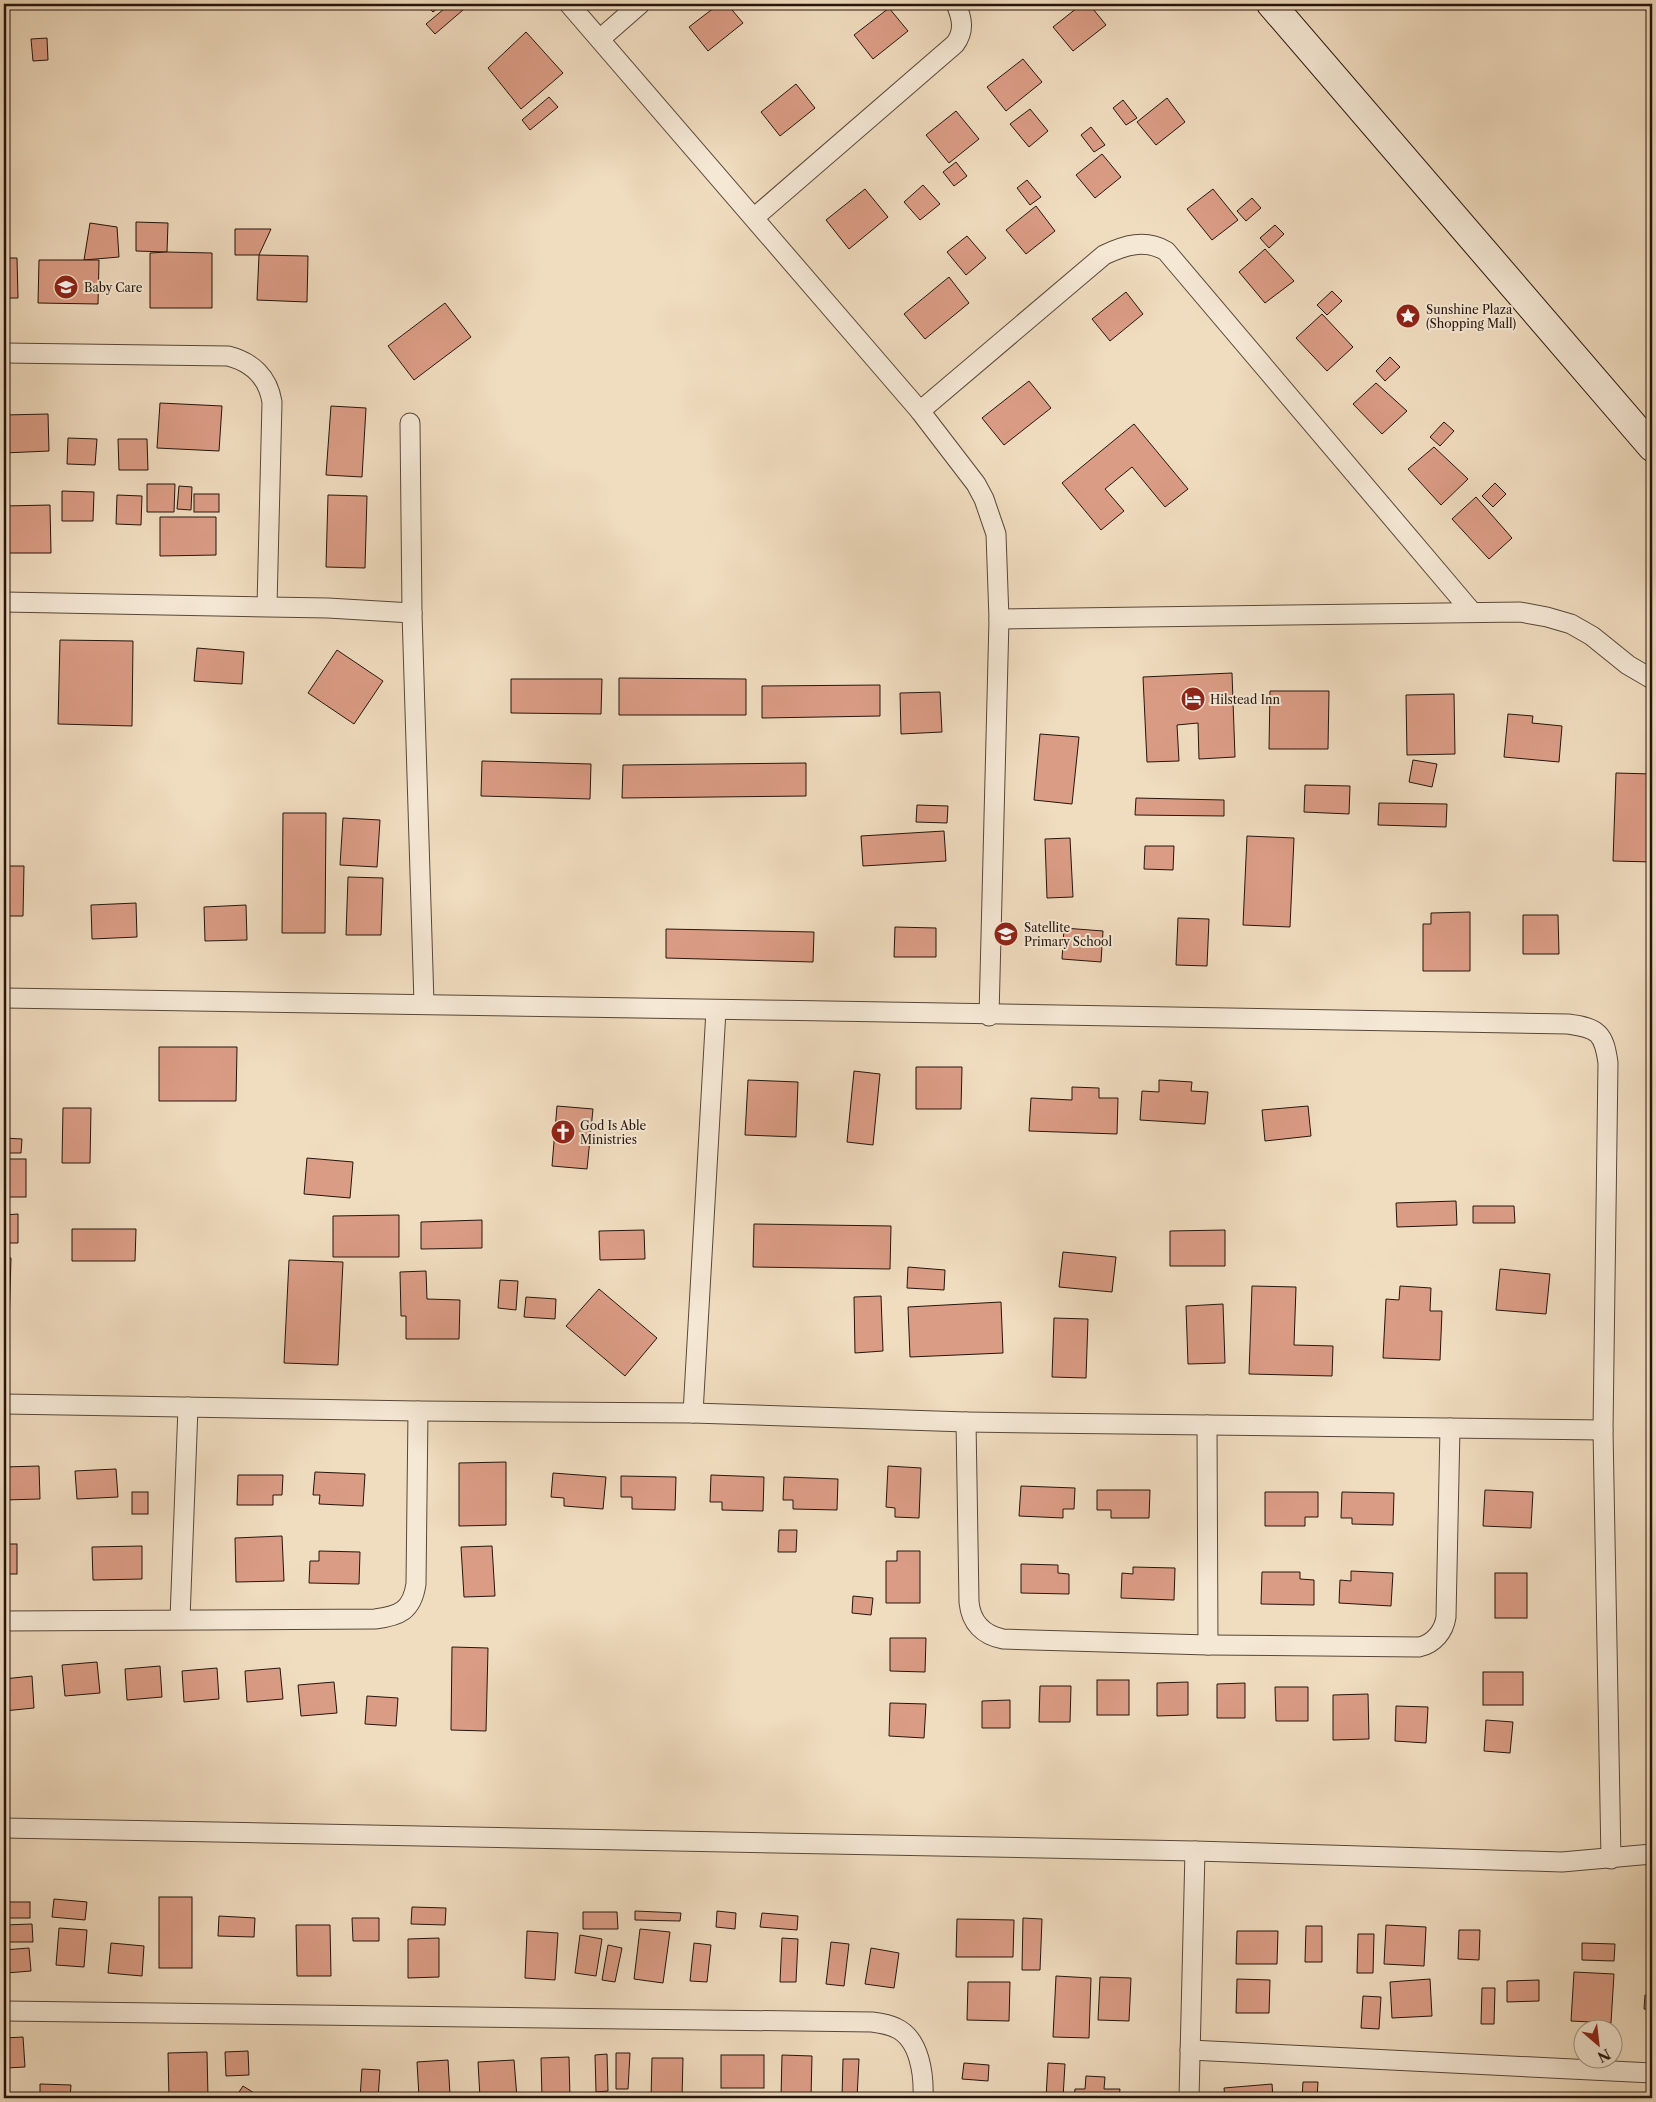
<svg xmlns="http://www.w3.org/2000/svg" width="1656" height="2102" font-family="'Libre Caslon Text',serif">
<rect width="100%" height="100%" fill="#f0dcbf"/>
<filter id="stains"><feTurbulence type="fractalNoise" baseFrequency=".004" numOctaves="4"/><feColorMatrix values="0 0 0 0 .2 0 0 0 0 .09 0 0 0 0 .02 0 0 0 .5 -.17"/></filter>
<radialGradient id="worn" r=".72"><stop offset=".6" stop-color="#630" stop-opacity="0"/><stop offset="1" stop-color="#630" stop-opacity=".3"/></radialGradient>
<g fill="#db9c85" stroke="#26150c">
<path d="M425,4H443L433,12Z"/>
<path d="M450,4H470L435,34L426,24Z"/>
<path d="M719,4H727L743,23L708,51L689,27Z"/>
<path d="M1082,4H1089L1106,25L1073,51L1053,27Z"/>
<path d="M889,8L908,31L873,59L854,35Z"/>
<path d="M526,32L563,73L521,109L488,68Z"/>
<path d="M47,38L48,60L33,61L31,39Z"/>
<path d="M1023,59L1042,82L1006,111L987,87Z"/>
<path d="M796,84L815,108L780,136L761,112Z"/>
<path d="M549,97L558,107L530,130L522,120Z"/>
<path d="M1167,98L1185,122L1156,145L1137,122Z"/>
<path d="M1123,100L1137,118L1126,125L1113,108Z"/>
<path d="M1030,109L1048,131L1029,147L1010,124Z"/>
<path d="M956,111L979,139L949,163L926,135Z"/>
<path d="M1091,127L1105,145L1094,152L1081,135Z"/>
<path d="M1102,154L1121,177L1095,198L1076,175Z"/>
<path d="M956,162L967,176L954,186L943,172Z"/>
<path d="M1027,180L1041,197L1030,205L1017,188Z"/>
<path d="M923,185L940,204L920,220L904,202Z"/>
<path d="M865,189L888,217L849,249L826,220Z"/>
<path d="M1213,189L1238,220L1212,240L1187,209Z"/>
<path d="M1252,198L1261,208L1246,221L1237,211Z"/>
<path d="M1036,206L1055,231L1026,254L1006,230Z"/>
<path d="M136,222L168,223L167,252L136,251Z"/>
<path d="M90,223L117,227L119,257L84,260Z"/>
<path d="M1275,225L1284,234L1269,248L1260,238Z"/>
<path d="M235,229H271L259,255H235Z"/>
<path d="M967,236L986,258L966,275L947,252Z"/>
<path d="M1265,249L1294,281L1265,303L1239,272Z"/>
<path d="M167,252L212,253V308H150V253Z"/>
<path d="M259,255L308,256L307,302L257,300Z"/>
<path d="M4,258H17L18,298H4Z"/>
<path d="M39,260H99L98,304L38,303Z"/>
<path d="M949,277L969,303L925,339L904,314Z"/>
<path d="M1332,291L1342,301L1327,315L1317,305Z"/>
<path d="M1126,292L1143,314L1110,341L1092,319Z"/>
<path d="M445,303L471,337L414,380L388,346Z"/>
<path d="M1322,314L1353,347L1327,371L1296,338Z"/>
<path d="M1390,357L1400,367L1385,381L1376,371Z"/>
<path d="M1029,381L1051,408L1004,445L982,418Z"/>
<path d="M1376,383L1407,411L1382,434L1353,404Z"/>
<path d="M160,403L222,406L219,451L157,448Z"/>
<path d="M331,406L366,408L362,477L326,475Z"/>
<path d="M48,414L49,451L4,453V415Z"/>
<path d="M1444,422L1454,431L1440,446L1430,437Z"/>
<path d="M1134,424L1188,489L1165,507L1132,467L1105,489L1124,511L1101,530L1062,483Z"/>
<path d="M68,438L97,439L95,465L67,464Z"/>
<path d="M118,439H147L148,470H119Z"/>
<path d="M1434,447L1468,479L1441,505L1408,469Z"/>
<path d="M1495,483L1506,494L1493,507L1482,496Z"/>
<path d="M147,484H175L174,512H147Z"/>
<path d="M179,486L192,487L191,510L177,509Z"/>
<path d="M62,491L94,492L93,521H62Z"/>
<rect x="194" y="494" width="25" height="18"/>
<path d="M117,495L142,496L141,525L116,524Z"/>
<path d="M328,495L367,496L365,568L326,567Z"/>
<path d="M1476,497L1512,538L1489,559L1452,519Z"/>
<path d="M50,505L51,553H4V506Z"/>
<path d="M160,517H216V555L160,556Z"/>
<path d="M60,640L133,641L132,726L58,724Z"/>
<path d="M197,648L244,652L242,684L194,681Z"/>
<path d="M337,650L383,681L354,724L308,693Z"/>
<path d="M1232,673L1235,757L1199,759L1198,723L1177,725L1179,761L1147,762L1143,677Z"/>
<path d="M619,678L746,679V715H619Z"/>
<path d="M511,679H602L601,714L511,713Z"/>
<path d="M880,685V716L762,718V686Z"/>
<path d="M1270,691H1329L1328,749H1269Z"/>
<path d="M940,692L942,732L901,734L900,693Z"/>
<path d="M1454,694L1455,754L1407,755L1406,695Z"/>
<path d="M1508,714L1533,716L1532,723L1562,726L1559,762L1504,757Z"/>
<path d="M1040,734L1079,737L1072,804L1034,800Z"/>
<path d="M1413,760L1437,764L1432,787L1409,782Z"/>
<path d="M482,761L591,764L590,799L481,796Z"/>
<path d="M806,763V796L622,798L623,765Z"/>
<path d="M1616,773L1652,774V862L1613,861Z"/>
<path d="M1305,785L1350,786L1349,814L1304,812Z"/>
<path d="M1136,798L1224,800V816L1135,815Z"/>
<path d="M1379,803L1447,804L1446,827L1378,825Z"/>
<path d="M917,805L948,806L947,823L916,822Z"/>
<path d="M283,813H326L325,933H282Z"/>
<path d="M343,818L380,820L377,867L340,865Z"/>
<path d="M944,831L946,861L863,866L861,836Z"/>
<path d="M1247,836L1294,838L1290,927L1243,925Z"/>
<path d="M1070,838L1073,897L1047,898L1045,839Z"/>
<path d="M1145,846H1174L1173,870L1144,869Z"/>
<path d="M4,866H24L23,916H4Z"/>
<path d="M348,877L383,878L381,935H346Z"/>
<path d="M136,903L137,937L92,939L91,905Z"/>
<path d="M246,905L247,940L205,941L204,907Z"/>
<path d="M1470,912V971H1423V924H1431V913Z"/>
<path d="M1523,915H1558L1559,954H1523Z"/>
<path d="M1178,918L1209,919L1207,966L1176,965Z"/>
<path d="M895,927L936,928V957H894Z"/>
<path d="M1064,928L1103,931L1101,962L1062,959Z"/>
<path d="M666,929L814,932L813,962L666,958Z"/>
<path d="M159,1047H237L236,1101H159Z"/>
<path d="M916,1067H962L961,1109H916Z"/>
<path d="M854,1071L880,1074L873,1145L847,1142Z"/>
<path d="M748,1080L798,1082L796,1137L745,1135Z"/>
<path d="M1159,1080L1192,1082L1191,1091L1208,1092L1205,1124L1140,1120L1142,1091L1159,1092Z"/>
<path d="M1072,1087L1099,1088V1098H1118L1117,1134L1029,1131L1031,1098L1072,1100Z"/>
<path d="M557,1106L593,1109L587,1169L552,1166Z"/>
<path d="M1308,1106L1311,1136L1265,1141L1262,1110Z"/>
<path d="M63,1108H91L90,1163H62Z"/>
<path d="M4,1138L22,1139L21,1153H4Z"/>
<path d="M307,1158L353,1162L350,1198L304,1194Z"/>
<rect x="4" y="1159" width="22" height="38"/>
<path d="M1456,1201L1457,1225L1397,1227L1396,1203Z"/>
<path d="M1473,1206H1514L1515,1223H1473Z"/>
<path d="M18,1214V1243H4V1215Z"/>
<path d="M399,1215V1257H333V1216Z"/>
<path d="M482,1220V1248L421,1249V1222Z"/>
<path d="M754,1224L891,1226L890,1269L753,1267Z"/>
<path d="M72,1229H136L135,1261H72Z"/>
<path d="M644,1230L645,1259L600,1260L599,1231Z"/>
<path d="M1225,1230V1266H1170V1231Z"/>
<path d="M1063,1252L1116,1257L1112,1292L1059,1287Z"/>
<path d="M4,1258H11L8,1363L4,1362Z"/>
<path d="M289,1260L343,1262L338,1365L284,1363Z"/>
<path d="M908,1267L945,1270L944,1290L907,1288Z"/>
<path d="M1500,1269L1550,1274L1546,1314L1496,1310Z"/>
<path d="M426,1271L427,1299L460,1300L459,1339H406V1316H401L400,1272Z"/>
<path d="M500,1280L518,1281L516,1310L498,1308Z"/>
<path d="M1252,1286L1296,1287L1294,1345L1333,1346L1332,1376L1249,1374Z"/>
<path d="M1400,1286L1431,1288L1430,1311H1442L1440,1360L1383,1358L1386,1299L1399,1300Z"/>
<path d="M599,1289L657,1338L625,1376L566,1326Z"/>
<path d="M881,1296L883,1351L855,1353L854,1297Z"/>
<path d="M526,1297L556,1299L555,1319L524,1317Z"/>
<path d="M1001,1302L1003,1353L910,1357L908,1307Z"/>
<path d="M1223,1304L1225,1363L1188,1364L1186,1306Z"/>
<path d="M1054,1318L1088,1319L1086,1378L1052,1377Z"/>
<path d="M1652,1391V1756L1647,1757Z"/>
<path d="M506,1462V1525L459,1526V1463Z"/>
<path d="M39,1466L40,1499L4,1500V1467Z"/>
<path d="M888,1466L921,1468L919,1518L895,1517V1508L886,1507Z"/>
<path d="M116,1469L118,1497L77,1499L75,1471Z"/>
<path d="M315,1472L365,1474L363,1506L319,1504L320,1495H313Z"/>
<path d="M553,1473L606,1477L603,1509L564,1506V1498L551,1497Z"/>
<path d="M238,1475H283L282,1495H273V1505H237Z"/>
<path d="M711,1475L764,1477L763,1511L722,1510V1502H710Z"/>
<path d="M621,1476L676,1477L675,1510L632,1509V1497H621Z"/>
<path d="M784,1477L838,1479L837,1510L793,1509V1500H783Z"/>
<path d="M1021,1486L1075,1488L1074,1509H1063V1518L1019,1516Z"/>
<path d="M1097,1490H1150L1149,1518H1111V1510H1097Z"/>
<path d="M1485,1490L1533,1492L1531,1528L1483,1526Z"/>
<rect x="132" y="1492" width="16" height="22"/>
<path d="M1265,1492H1318V1517H1305V1526H1265Z"/>
<path d="M1342,1492L1394,1493L1393,1525L1352,1524V1518H1341Z"/>
<path d="M779,1530H797L796,1552H778Z"/>
<path d="M282,1536L284,1581L236,1582L235,1538Z"/>
<rect x="4" y="1544" width="13" height="30"/>
<path d="M142,1546V1579L93,1580L92,1547Z"/>
<path d="M492,1546L495,1596L464,1597L461,1547Z"/>
<path d="M319,1551L360,1552L359,1584L309,1583L310,1561H319Z"/>
<path d="M897,1551H920V1603H886V1561H897Z"/>
<path d="M1021,1564L1058,1565V1573L1069,1574V1594L1021,1593Z"/>
<path d="M1133,1567L1175,1568L1174,1600L1121,1598L1122,1573L1133,1574Z"/>
<path d="M1351,1571L1393,1573L1391,1606L1339,1603L1340,1580L1351,1581Z"/>
<path d="M1262,1572H1300V1579L1314,1580V1605L1261,1604Z"/>
<rect x="1495" y="1573" width="32" height="45"/>
<path d="M853,1596L873,1598L871,1615L852,1613Z"/>
<path d="M890,1638H926L925,1672L890,1671Z"/>
<path d="M452,1647L488,1648L486,1731L451,1730Z"/>
<path d="M97,1662L100,1693L65,1696L62,1665Z"/>
<path d="M160,1666L162,1697L127,1700L125,1669Z"/>
<path d="M217,1668L219,1699L184,1702L182,1671Z"/>
<path d="M280,1668L283,1699L247,1702L245,1671Z"/>
<rect x="1483" y="1672" width="40" height="33"/>
<path d="M32,1676L34,1708L4,1711V1679Z"/>
<rect x="1097" y="1680" width="32" height="35"/>
<path d="M334,1682L337,1713L301,1716L298,1685Z"/>
<path d="M1188,1682V1715L1157,1716V1683Z"/>
<path d="M1245,1683V1718H1217V1684Z"/>
<path d="M1040,1686H1071L1070,1722H1039Z"/>
<path d="M1275,1687H1308V1721H1276Z"/>
<path d="M1368,1694L1369,1739L1333,1740V1695Z"/>
<path d="M367,1696L398,1698L396,1726L365,1724Z"/>
<path d="M1010,1700V1728H982V1701Z"/>
<path d="M890,1703L926,1704L924,1738L889,1736Z"/>
<path d="M1396,1706L1428,1707L1426,1743L1395,1741Z"/>
<path d="M1486,1720L1513,1722L1510,1753L1484,1751Z"/>
<rect x="159" y="1897" width="33" height="71"/>
<path d="M54,1899L87,1902L85,1920L52,1917Z"/>
<rect x="4" y="1902" width="26" height="16"/>
<path d="M412,1907L446,1908L445,1925L411,1924Z"/>
<path d="M635,1911L681,1913L680,1921L635,1920Z"/>
<path d="M717,1911L736,1913L735,1929L716,1927Z"/>
<path d="M583,1912H617L618,1929H583Z"/>
<path d="M762,1913L798,1916L797,1930L760,1927Z"/>
<path d="M219,1916L255,1918L254,1937L218,1936Z"/>
<path d="M352,1918H379V1941H353Z"/>
<path d="M1023,1918L1042,1919L1040,1970H1022Z"/>
<path d="M957,1919L1014,1920L1013,1957H956Z"/>
<path d="M32,1924L33,1942H4V1925Z"/>
<path d="M296,1925H330L331,1976H297Z"/>
<path d="M1386,1925L1426,1927L1424,1966L1384,1964Z"/>
<path d="M1306,1926H1322V1962H1305Z"/>
<path d="M59,1928L87,1930L84,1967L56,1965Z"/>
<path d="M640,1929L670,1932L663,1983L634,1979Z"/>
<path d="M1459,1930H1480L1479,1960L1458,1959Z"/>
<path d="M527,1931L558,1933L555,1980L525,1978Z"/>
<path d="M1237,1931H1278L1277,1964H1236Z"/>
<path d="M1358,1934H1374L1373,1973H1357Z"/>
<path d="M580,1935L602,1939L596,1976L575,1973Z"/>
<path d="M439,1938V1977L408,1978V1939Z"/>
<path d="M782,1938L798,1939L796,1982H780Z"/>
<path d="M831,1942L849,1944L844,1986L826,1984Z"/>
<path d="M111,1943L144,1946L142,1976L108,1973Z"/>
<path d="M694,1943L711,1945L707,1982L690,1981Z"/>
<path d="M1582,1943L1615,1944L1614,1961L1582,1960Z"/>
<path d="M608,1945L622,1948L615,1982L602,1980Z"/>
<path d="M29,1948L31,1971L6,1973L4,1950Z"/>
<path d="M871,1948L899,1953L894,1988L865,1984Z"/>
<path d="M1574,1972L1614,1974L1611,2023L1571,2021Z"/>
<path d="M1056,1976L1091,1978L1089,2038L1053,2037Z"/>
<path d="M1100,1977L1131,1978L1129,2021L1098,2020Z"/>
<path d="M1237,1979L1270,1980L1269,2013H1236Z"/>
<path d="M1430,1979L1432,2016L1392,2018L1390,1982Z"/>
<path d="M1539,1980V2001L1507,2002V1981Z"/>
<path d="M968,1982H1010L1009,2021L967,2020Z"/>
<path d="M1482,1988H1495L1494,2024H1481Z"/>
<path d="M1645,1995L1652,1996V2010L1644,2009Z"/>
<path d="M1363,1996L1381,1997L1379,2029L1361,2028Z"/>
<path d="M23,2037L25,2067L6,2068L5,2038Z"/>
<path d="M248,2051L249,2075L226,2076L225,2052Z"/>
<path d="M207,2052L208,2098H169L168,2053Z"/>
<path d="M616,2053H630L628,2089H616Z"/>
<path d="M607,2054L608,2091L596,2092L595,2055Z"/>
<rect x="721" y="2055" width="43" height="33"/>
<path d="M782,2055L812,2056L811,2097H781Z"/>
<path d="M569,2057L570,2098H542L541,2058Z"/>
<path d="M652,2058H683L682,2098H651Z"/>
<path d="M843,2059H859L857,2098H842Z"/>
<path d="M448,2060L450,2095L419,2097L417,2062Z"/>
<path d="M514,2060L517,2098H480L478,2062Z"/>
<path d="M964,2063L989,2065L988,2081L962,2079Z"/>
<path d="M1048,2063L1065,2064L1063,2098H1046Z"/>
<path d="M362,2069L380,2070L378,2098H360Z"/>
<path d="M1086,2076L1105,2077L1104,2089H1120L1119,2098H1074L1075,2089H1085Z"/>
<path d="M1303,2082H1318L1317,2098H1302Z"/>
<path d="M40,2084L71,2085L70,2098H40Z"/>
<path d="M1272,2084L1273,2098H1225L1224,2088Z"/>
<path d="M243,2086L262,2098H235Z"/>
<path d="M1398,2094L1418,2095V2098H1398Z"/>
<path d="M301,2095V2098H283V2097Z"/>
<rect x="1436" y="2096" width="33" height="2"/>
</g>
<g fill="none" stroke-linecap="round" stroke-linejoin="round">
<defs>
<g id="street">
<path d="M569,4L920,411L976,484L984,499L996,534L999,619L989,1016"/>
<path d="M600,39L640,4"/>
<path d="M755,217L955,44C965,31 962,18 956,4"/>
<path d="M4,353L228,356C252,362 268,377 272,402L267,606"/>
<path d="M920,411L1104,255C1125,245 1145,239 1166,251L1472,612"/>
<path d="M410,423L412,613L424,1003"/>
<path d="M4,602L328,608L412,613"/>
<path d="M999,619L1520,612L1547,617L1571,624L1592,636L1628,665L1652,679"/>
<path d="M4,998C525,1004 1047,1016 1568,1024C1598,1028 1604,1033 1608,1063L1603,1430L1611,1859"/>
<path d="M4,1404L418,1411L693,1413L966,1422L1603,1430"/>
<path d="M693,1413L716,1010"/>
<path d="M966,1422L969,1602C971,1623 983,1635 1003,1639L1208,1645L1419,1647C1434,1644 1444,1631 1446,1617L1450,1428"/>
<path d="M1207,1425L1208,1645"/>
<path d="M180,1619L188,1407"/>
<path d="M4,1621L375,1619C399,1616 412,1611 416,1584L418,1411"/>
<path d="M4,1828L1195,1851L1562,1862L1652,1854"/>
<path d="M4,2011L872,2022C880,2023 888,2024 896,2028C920,2039 924,2075 923,2098"/>
<path d="M1190,2050L1652,2073"/>
<path d="M1189,2098L1195,1851"/>
</g>
<path id="secondary" d="M1271,4L1652,447"/>
</defs>
<use href="#street" stroke="#584739" stroke-width="21"/>
<use href="#secondary" stroke="#26150c" stroke-width="30"/>
<use href="#street" stroke="#f5e8d5" stroke-width="19"/>
<use href="#secondary" stroke="#f5e8d5" stroke-width="28"/>
</g>
<defs>
<symbol id="school-disc" viewBox="-11 -11 22 22"><circle r="9.5" fill="#8f2418" stroke="#f5e8d5"/><path d="M0-5L7-2L0 1L-7-2ZM-4 1L0 2.5L4 1V4Q0 6-4 4Z" fill="#fff"/></symbol>
<symbol id="sight-disc" viewBox="-11 -11 22 22"><circle r="9.5" fill="#8f2418" stroke="#f5e8d5"/><path d="M0-6L1.8-2.2L6-1.7L2.9 1.2L3.7 5.4L0 3.3L-3.7 5.4L-2.9 1.2L-6-1.7L-1.8-2.2Z" fill="#fff"/></symbol>
<symbol id="hotel-disc" viewBox="-11 -11 22 22"><circle r="9.5" fill="#8f2418" stroke="#f5e8d5"/><path d="M-6-4.5h1.5V1H6V5H4.5V3h-9V5H-6ZM-4 0a1.8 1.8 0 1 1 3.6 0ZM.5 0V-2.5h3Q6-2.5 6 0Z" fill="#fff"/></symbol>
<symbol id="church-disc" viewBox="-11 -11 22 22"><circle r="9.5" fill="#8f2418" stroke="#f5e8d5"/><path d="M-1.2-6h2.4v3.5h3.3v2.4h-3.3V6h-2.4V-.1h-3.3v-2.4h3.3Z" fill="#fff"/></symbol>
</defs>
<g fill-rule="evenodd">
<use href="#school-disc" x="52" y="273" width="28" height="28"/>
<use href="#sight-disc" x="1394" y="302" width="28" height="28"/>
<use href="#hotel-disc" x="1179" y="685" width="28" height="28"/>
<use href="#school-disc" x="992" y="920" width="28" height="28"/>
<use href="#church-disc" x="549" y="1118" width="28" height="28"/>
</g>
<g text-anchor="middle" dominant-baseline="central" stroke-width="4" stroke-linejoin="round" paint-order="stroke">
<g font-size="12" fill="#26150c" stroke="#f5e8d5" text-anchor="start">
<text x="84" y="287">Baby Care</text>
<text x="1426" y="309">Sunshine Plaza<tspan x="1426" dy="14">(Shopping Mall)</tspan></text>
<text x="1210" y="699">Hilstead Inn</text>
<text x="1024" y="927">Satellite<tspan x="1024" dy="14">Primary School</tspan></text>
<text x="580" y="1125">God Is Able<tspan x="580" dy="14">Ministries</tspan></text>
</g>
</g>
<rect width="1656" height="2102" fill="none" stroke="#f0dcbf" stroke-width="20"/>
<rect x="5" y="5" width="1646" height="2092" fill="none" stroke="#26150c" stroke-width="2.5"/>
<rect x="10" y="10" width="1636" height="2082" fill="none" stroke="#26150c"/>
<g transform="translate(1598 2044) rotate(152)"><circle r="24" fill="#f5e8d5" stroke="#a29485"/>
<path d="M0-4L9 19L0 12L-9 19Z" fill="#8f2418"/>
<text y="-8" font-size="14" font-weight="bold" text-anchor="middle" fill="#26150c">N</text>
</g>
<rect width="100%" height="100%" filter="url(#stains)"/>
<rect width="100%" height="100%" fill="url(#worn)"/>
</svg>
